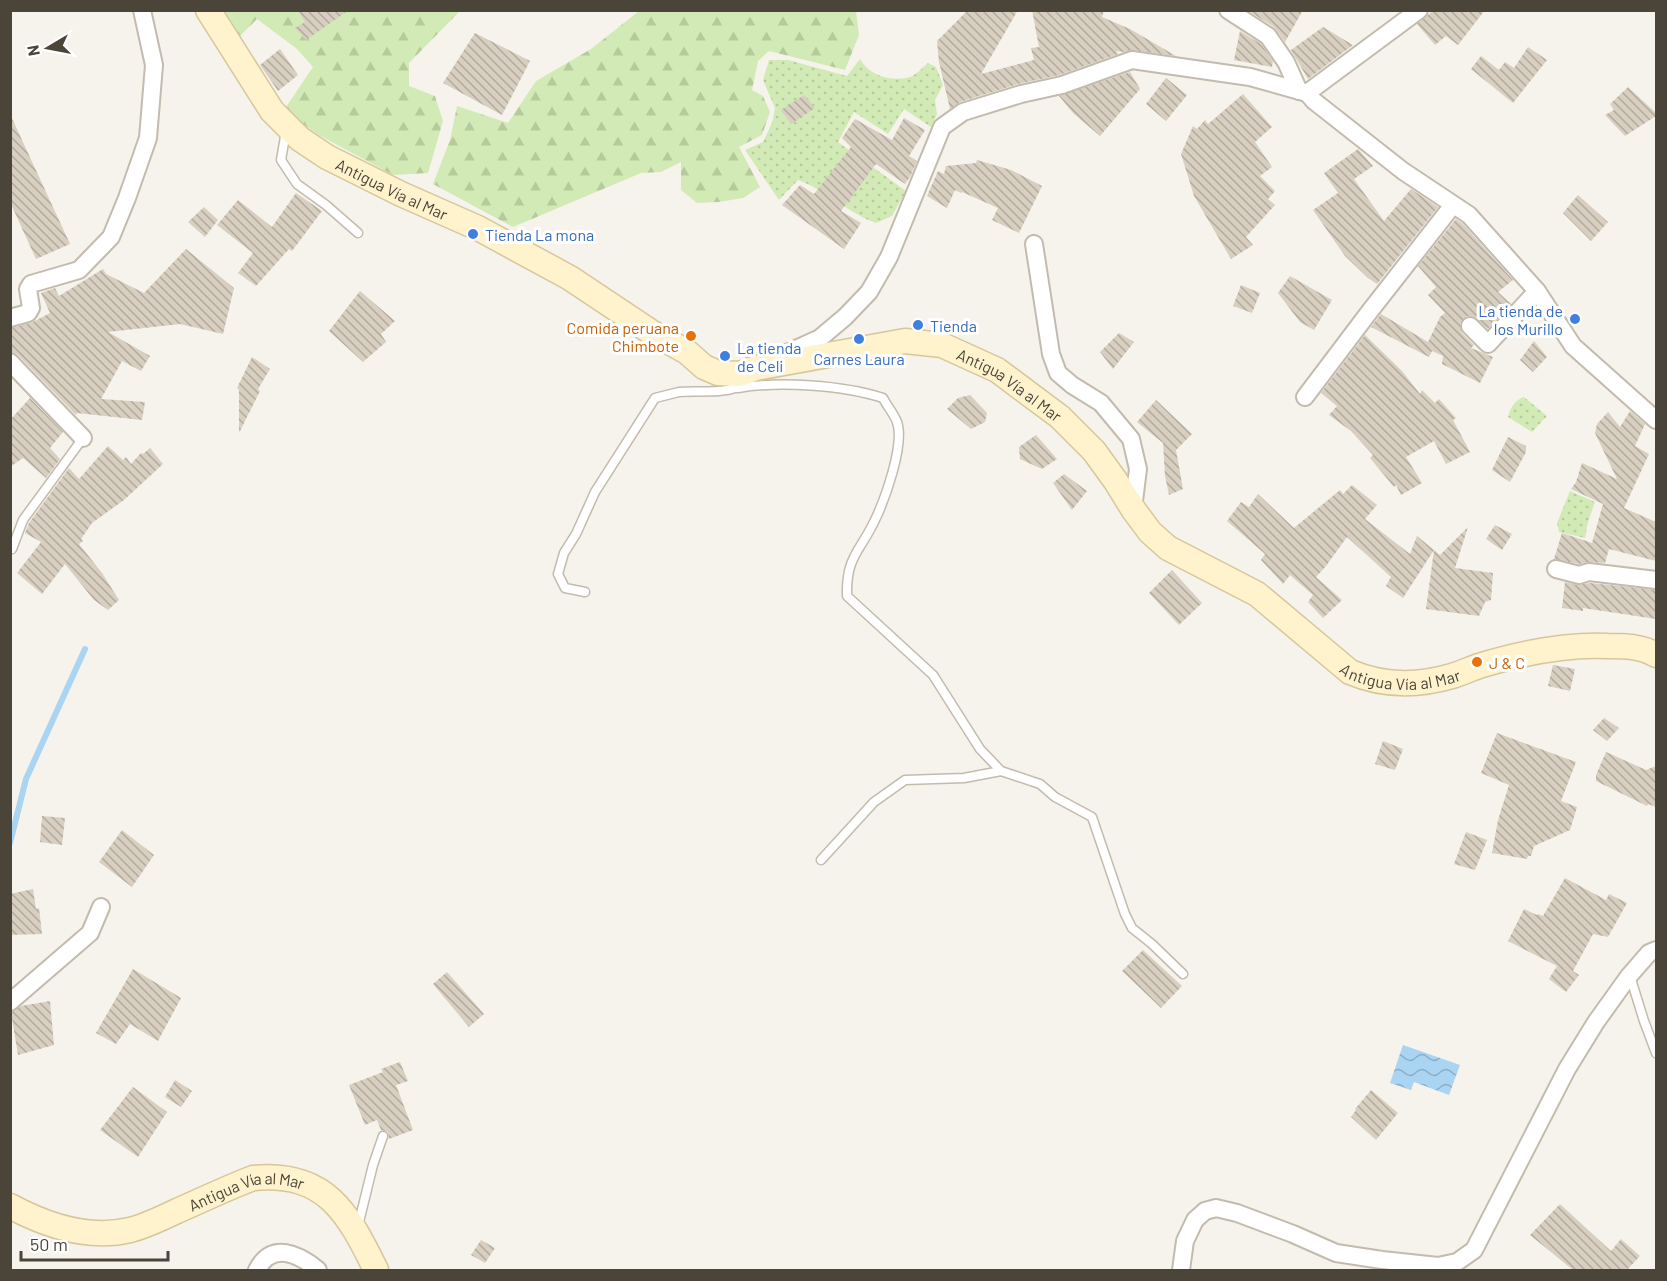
<svg xmlns="http://www.w3.org/2000/svg" width="1667" height="1281" font-family="Barlow,sans-serif">
<defs>
<pattern id="forest-firs" width="22" height="20" patternUnits="userSpaceOnUse" patternTransform="scale(1.5)"><rect width="22" height="20" fill="#d2eab5"/><path d="M5 1l3.5 6h-7zM16 11l3.5 6h-7z" fill="#b6ca9c"/></pattern>
<pattern id="garden-dots" width="8" height="8" patternUnits="userSpaceOnUse" patternTransform="scale(1.5)"><rect width="8" height="8" fill="#d2eab5"/><path d="M2 2h.1M6 6h.1" fill="none" stroke="#b6ca9c" stroke-width="1.8" stroke-linecap="round"/></pattern>
<pattern id="water-waves" width="16" height="10" patternUnits="userSpaceOnUse" patternTransform="scale(1.5)"><rect width="16" height="10" fill="#a9d4f2"/><path d="M0 5q4-4 8 0t8 0" fill="none" stroke="#8caec5"/></pattern>
<pattern id="building-back-hatch" width="6" height="6" patternUnits="userSpaceOnUse" patternTransform="scale(1.5)"><rect width="6" height="6" fill="#d8cfc1"/><path d="M-1 5l2 2M0 0l6 6M5-1l2 2" fill="none" stroke="#b1aa9e"/></pattern>
</defs>
<rect width="100%" height="100%" fill="#f6f3ec"/>
<g fill="url(#forest-firs)">
<path d="M223,11H460L409,63V86L435,96L443,121L428,173L393,175L317,134L284,110L313,67L297,49L257,19L240,36Z"/>
<path d="M639,11H856L859,35L845,70L769,51L758,61L752,90L763,96L770,112L762,135L739,147L760,187L743,198L719,202L697,203L681,190V162L661,172L641,173L513,227L433,184L450,140L457,106L508,123L536,81L591,49Z"/>
</g>
<g fill="url(#garden-dots)">
<path d="M860,59C869,76 892,82 910,77C916,75 923,67 928,63L936,67L943,85L935,100L937,114L931,127L904,109L888,134L854,112L838,142L906,191L892,216L876,223C846,212 826,190 798,180L779,200L745,150L763,142L772,123L775,108L763,80L769,60H788L847,76Z"/>
<path d="M1524,397L1547,416L1532,432L1508,417C1510,408 1515,400 1524,397Z"/>
<path d="M1570,491L1595,502L1588,522L1585,538L1559,532L1557,523Z"/>
</g>
<path fill="url(#water-waves)" d="M1403,1045L1460,1065L1449,1095L1414,1082L1411,1090L1390,1083Z"/>
<g fill="none" stroke-linecap="round" stroke-linejoin="round">
<path stroke="#a9d4f2" stroke-width="6" d="M10,843L26,779L85,649"/>
</g>
<g fill="url(#building-back-hatch)">
<path d="M298,10H349L306,40L295,28L305,22Z"/>
<path d="M968,10H1018L981,74L1034,60L1031,48L1039,47L1032,10H1104L1102,17L1130,29L1176,56L1133,50L1123,52L1116,51L1118,54L1059,75L1018,84L960,102L950,109L939,62L937,41Z"/>
<path d="M1251,10H1303L1285,42L1274,27L1250,12Z"/>
<path d="M1434,10H1485L1458,45L1446,36L1435,45L1417,24Z"/>
<path d="M1323,27L1353,45L1308,79L1291,50Z"/>
<path d="M1240,31L1261,44L1273,61L1272,67L1234,60Z"/>
<path d="M475,33L530,61L502,115L443,83Z"/>
<path d="M1528,47L1547,60L1513,103L1471,69L1481,56L1499,70L1505,62L1514,68Z"/>
<path d="M280,49L298,75L278,91L260,65Z"/>
<path d="M1130,72L1140,89L1100,136L1073,113L1059,96Z"/>
<path d="M1166,78L1187,95L1166,121L1146,104Z"/>
<path d="M1628,87L1656,113V116L1625,136L1605,115L1614,110L1610,104Z"/>
<path d="M1243,94L1272,127L1255,142L1272,167L1260,176L1275,191L1268,199L1275,205L1246,237L1253,245L1231,259L1194,196L1181,154L1193,126L1197,129L1205,120L1208,124Z"/>
<path d="M804,95L815,108L791,124L781,110Z"/>
<path d="M10,114L70,244L36,259L10,202Z"/>
<path d="M904,118L925,130L909,156L917,161L910,177L905,184L876,164L841,211L861,223L844,249L782,205L800,185L814,194L851,147L842,138L855,119L892,140Z"/>
<path d="M1358,149L1373,166L1354,179L1384,221L1411,189L1438,207L1377,284L1368,278L1345,256L1313,210L1338,193L1324,173Z"/>
<path d="M977,160L1011,170L1042,186L1019,233L992,220L998,208L962,192L961,193L955,190L947,208L927,196L938,171L944,174L946,166L976,163Z"/>
<path d="M296,193L322,211L292,251L289,249L256,286L238,273L253,253L217,225L238,200L272,227Z"/>
<path d="M1578,195L1608,222L1591,241L1563,213Z"/>
<path d="M204,207L218,220L205,237L188,222Z"/>
<path d="M1456,219L1462,223L1513,280L1498,292L1511,304L1488,329L1472,316H1467L1460,323L1462,333L1474,345L1471,348L1493,357L1480,383L1442,364L1443,356L1432,351L1429,357L1371,327L1381,314L1428,342L1440,317L1445,313L1428,295L1436,287L1418,266Z"/>
<path d="M186,249L234,288L223,334L180,324L108,332L150,356L141,371L122,361L101,399L145,402L142,420L77,413L76,415L18,355L10,351V328L31,323L50,313L41,293L55,288L59,296L103,269L106,274L144,293Z"/>
<path d="M1290,276L1332,300L1314,330L1300,322L1278,293Z"/>
<path d="M1241,285L1260,293L1252,313L1233,306Z"/>
<path d="M360,291L395,321L381,334L386,342L363,362L329,331Z"/>
<path d="M1119,333L1134,342L1113,369L1100,352Z"/>
<path d="M1365,335L1402,371L1420,394L1422,390L1435,403L1439,399L1456,418L1453,420L1470,452L1446,464L1434,441L1406,457L1422,483L1401,495L1396,485L1394,487L1370,458L1373,455L1351,431L1329,415L1337,406L1321,393Z"/>
<path d="M1534,341L1547,357L1533,372L1520,360Z"/>
<path d="M252,357L270,369L258,389L260,391L239,433V390L237,388Z"/>
<path d="M970,395L987,413L985,422L971,429L947,409L958,398Z"/>
<path d="M30,398L63,432L50,448L60,459L46,478L23,458L10,467V420Z"/>
<path d="M1156,400L1192,434L1176,450L1183,489L1169,495L1165,476L1163,443L1137,422Z"/>
<path d="M1630,411L1645,424L1635,446L1649,454L1624,508L1656,522V561L1609,549L1605,563L1590,562L1579,564L1554,559L1562,533L1592,543L1603,504L1571,489L1576,482L1582,463L1617,479L1595,433L1597,424L1608,412L1620,427Z"/>
<path d="M1036,435L1057,459L1042,469L1020,459L1019,447Z"/>
<path d="M1508,437L1526,446V452L1510,482L1492,470Z"/>
<path d="M108,446L123,460L126,457L131,464L141,453L143,454L150,448L163,464L124,500L92,523L81,539L83,541L79,544L102,573L119,600L108,610L94,600L65,564L42,594L17,573L41,542L25,533L29,523L69,468L79,479Z"/>
<path d="M1064,474L1087,491L1072,510L1053,483Z"/>
<path d="M1352,485L1377,505L1365,519L1410,554L1417,536L1440,555L1468,527L1455,568L1493,573L1491,600L1485,602L1479,616L1426,609L1434,550L1403,598L1386,586L1391,577L1347,537L1326,566L1316,577L1342,600L1323,618L1308,602L1313,595L1290,575L1283,584L1261,560L1265,554L1227,521L1241,502L1249,507L1258,494L1294,528L1340,490L1343,494Z"/>
<path d="M1495,525L1512,534L1502,550L1486,539Z"/>
<path d="M1172,570L1202,603L1179,625L1149,593Z"/>
<path d="M1565,582L1577,585L1590,583L1656,590V619L1583,608V611L1562,608Z"/>
<path d="M1553,665L1575,669L1570,691L1548,686Z"/>
<path d="M1604,718L1619,728L1607,741L1593,730Z"/>
<path d="M1497,733L1576,762L1561,801L1577,807L1570,830L1534,846L1531,856H1528L1527,859L1492,853L1498,820L1509,785L1481,773Z"/>
<path d="M1383,741L1403,749L1395,770L1375,764Z"/>
<path d="M1606,752L1646,770L1656,766V807L1648,804L1647,806L1596,781V775Z"/>
<path d="M42,816L65,818L62,845L40,842Z"/>
<path d="M122,830L154,855L132,887L99,862Z"/>
<path d="M1466,832L1487,840L1475,870L1454,864Z"/>
<path d="M1565,878L1606,900L1609,894L1627,903L1608,937L1593,934L1573,971L1579,975L1566,992L1549,979L1557,966L1508,941L1524,909L1537,915L1538,914L1543,916Z"/>
<path d="M33,889L36,909L39,908L42,934L10,935V894Z"/>
<path d="M1143,950L1182,986L1161,1008L1122,971Z"/>
<path d="M133,969L181,998L158,1041L130,1024L116,1044L96,1033Z"/>
<path d="M447,972L484,1014L469,1027L433,984Z"/>
<path d="M50,1001L54,1045L18,1055L11,1012L21,1006Z"/>
<path d="M400,1062L408,1081L396,1085L413,1130L389,1139L388,1132L381,1130L377,1120L365,1125L349,1085L383,1072L381,1069Z"/>
<path d="M175,1080L192,1091L181,1107L165,1097Z"/>
<path d="M133,1087L167,1112L138,1157L100,1130Z"/>
<path d="M1371,1090L1398,1113L1376,1140L1351,1117L1356,1110L1355,1109Z"/>
<path d="M1560,1204L1611,1251L1621,1239L1640,1256L1627,1270H1573L1530,1235Z"/>
<path d="M481,1240L495,1248L485,1263L471,1255Z"/>
</g>
<g fill="none" stroke-linecap="round" stroke-linejoin="round">
<defs>
<g id="service">
<path d="M286,131L281,160L297,184L326,205L358,233"/>
<path d="M738,388C779,381 843,385 883,398C887,406 894,414 897,422C905,444 885,499 875,520C860,552 846,556 847,596L933,675L980,749L1001,771"/>
<path d="M12,549L23,520L83,438"/>
<path d="M585,592L565,588L558,574L564,553L576,534L595,492L655,398C663,396 671,394 679,392C694,390 731,395 741,384"/>
<path d="M821,860L874,802L905,780L964,778L1001,771L1040,784L1055,797L1092,817L1125,914L1132,928L1152,944L1183,974"/>
<path d="M1630,976L1644,1021L1656,1053"/>
<path d="M358,1226L373,1165L383,1136"/>
</g>
<g id="minor">
<path d="M1228,10L1268,36L1286,62L1299,91"/>
<path d="M1307,93L1419,10"/>
<path d="M1034,244L1051,354L1058,373L1072,385L1101,403L1131,439L1138,469L1133,509"/>
<path d="M10,318L28,313L31,308L28,289L31,284L79,270L111,237L127,198L148,138L154,65L142,10"/>
<path d="M1470,326L1488,344L1537,291"/>
<path d="M778,357L820,338L845,317L869,292L889,257L942,127L963,112L1021,94L1062,85L1132,60L1250,77L1307,93L1314,101L1403,171L1469,215L1537,291L1573,346L1656,420"/>
<path d="M10,362L83,438"/>
<path d="M1305,397L1370,311L1453,205"/>
<path d="M1556,569L1579,575L1589,572L1656,580"/>
<path d="M10,1002L90,933L101,907"/>
<path d="M257,1270C272,1241 299,1254 318,1270"/>
<path d="M1181,1270L1185,1241L1195,1220L1205,1211L1216,1208L1237,1213L1293,1234L1336,1253L1382,1260L1438,1266L1457,1262L1474,1250L1567,1069L1596,1022L1629,976L1649,953L1656,950"/>
</g>
<g id="secondary">
<path id="s1" d="M208,10L272,111L300,139L327,157L401,194L478,228L570,278L651,332L687,352L704,367L718,373L740,374L756,368L905,341L942,345L997,370L1060,417L1094,451L1115,480L1133,509L1150,532L1168,548L1257,594L1350,672C1383,686 1418,686 1452,676C1462,673 1472,668 1482,665C1522,653 1566,644 1608,646C1625,646 1641,646 1656,655"/>
<path id="s2" d="M10,1206C47,1226 88,1240 130,1230C146,1226 162,1218 177,1211C202,1200 227,1188 253,1178C326,1171 348,1213 376,1270"/>
</g>
</defs>
<use href="#service" stroke="#c2bbae" stroke-width="11"/>
<use href="#minor" stroke="#c2bbae" stroke-width="20"/>
<use href="#secondary" stroke="#d6c79b" stroke-width="27"/>
<use href="#service" stroke="#fff" stroke-width="8"/>
<use href="#minor" stroke="#fff" stroke-width="16"/>
<use href="#secondary" stroke="#fff3cd" stroke-width="24"/>
</g>
<g fill="#3f7fe0" stroke="#fff" stroke-width="2">
<circle cx="473" cy="234" r="6"/>
<circle cx="1575" cy="319" r="6"/>
<circle cx="918" cy="325" r="6"/>
<circle cx="859" cy="339" r="6"/>
<circle cx="725" cy="356" r="6"/>
</g>
<g fill="#e8710a" stroke="#fff" stroke-width="2">
<circle cx="691" cy="336" r="6"/>
<circle cx="1477" cy="662" r="6"/>
</g>
<g text-anchor="middle" dominant-baseline="central" stroke-width="6" stroke-linejoin="round" paint-order="stroke">
<g font-size="16" fill="#4b4439" stroke="#fff">
<text stroke="none"><textPath href="#s1" startOffset="264">Antigua Vía al Mar</textPath></text>
<text stroke="none"><textPath href="#s1" startOffset="946">Antigua Vía al Mar</textPath></text>
<text stroke="none"><textPath href="#s1" startOffset="1450">Antigua Vía al Mar</textPath></text>
<text stroke="none"><textPath href="#s2" startOffset="250">Antigua Vía al Mar</textPath></text>
</g>
<g font-size="16" fill="#366cbe" stroke="#fff" text-anchor="start">
<text x="485" y="234">Tienda La mona</text>
<text x="1563" y="310" text-anchor="end">La tienda de<tspan x="1563" dy="18">los Murillo</tspan></text>
<text x="930" y="325">Tienda</text>
<text x="737" y="347">La tienda<tspan x="737" dy="18">de Celi</tspan></text>
<text x="859" y="358" text-anchor="middle">Carnes Laura</text>
</g>
<g font-size="16" fill="#c56008" stroke="#fff" text-anchor="end">
<text x="679" y="327">Comida peruana<tspan x="679" dy="18">Chimbote</tspan></text>
<text x="1489" y="662" text-anchor="start">J &amp; C</text>
</g>
</g>
<rect width="1667" height="1281" fill="none" stroke="#4b4439" stroke-width="24"/>
<g transform="translate(48 48) rotate(260)" stroke="#ffffff" stroke-width="4.5" paint-order="stroke">
<path d="M0-4.5L10 22L0 15L-10 22Z" fill="#4b4439"/>
<text y="-9" font-size="16" font-weight="bold" text-anchor="middle" fill="#4b4439">N</text>
</g>
<path d="M21 1251v9h147v-9" fill="none" stroke="#4b4439" stroke-width="3"/>
<text x="30" y="1251" font-size="18" fill="#4b4439" stroke="#ffffff" stroke-width="4.5" paint-order="stroke">50 m</text>
</svg>
